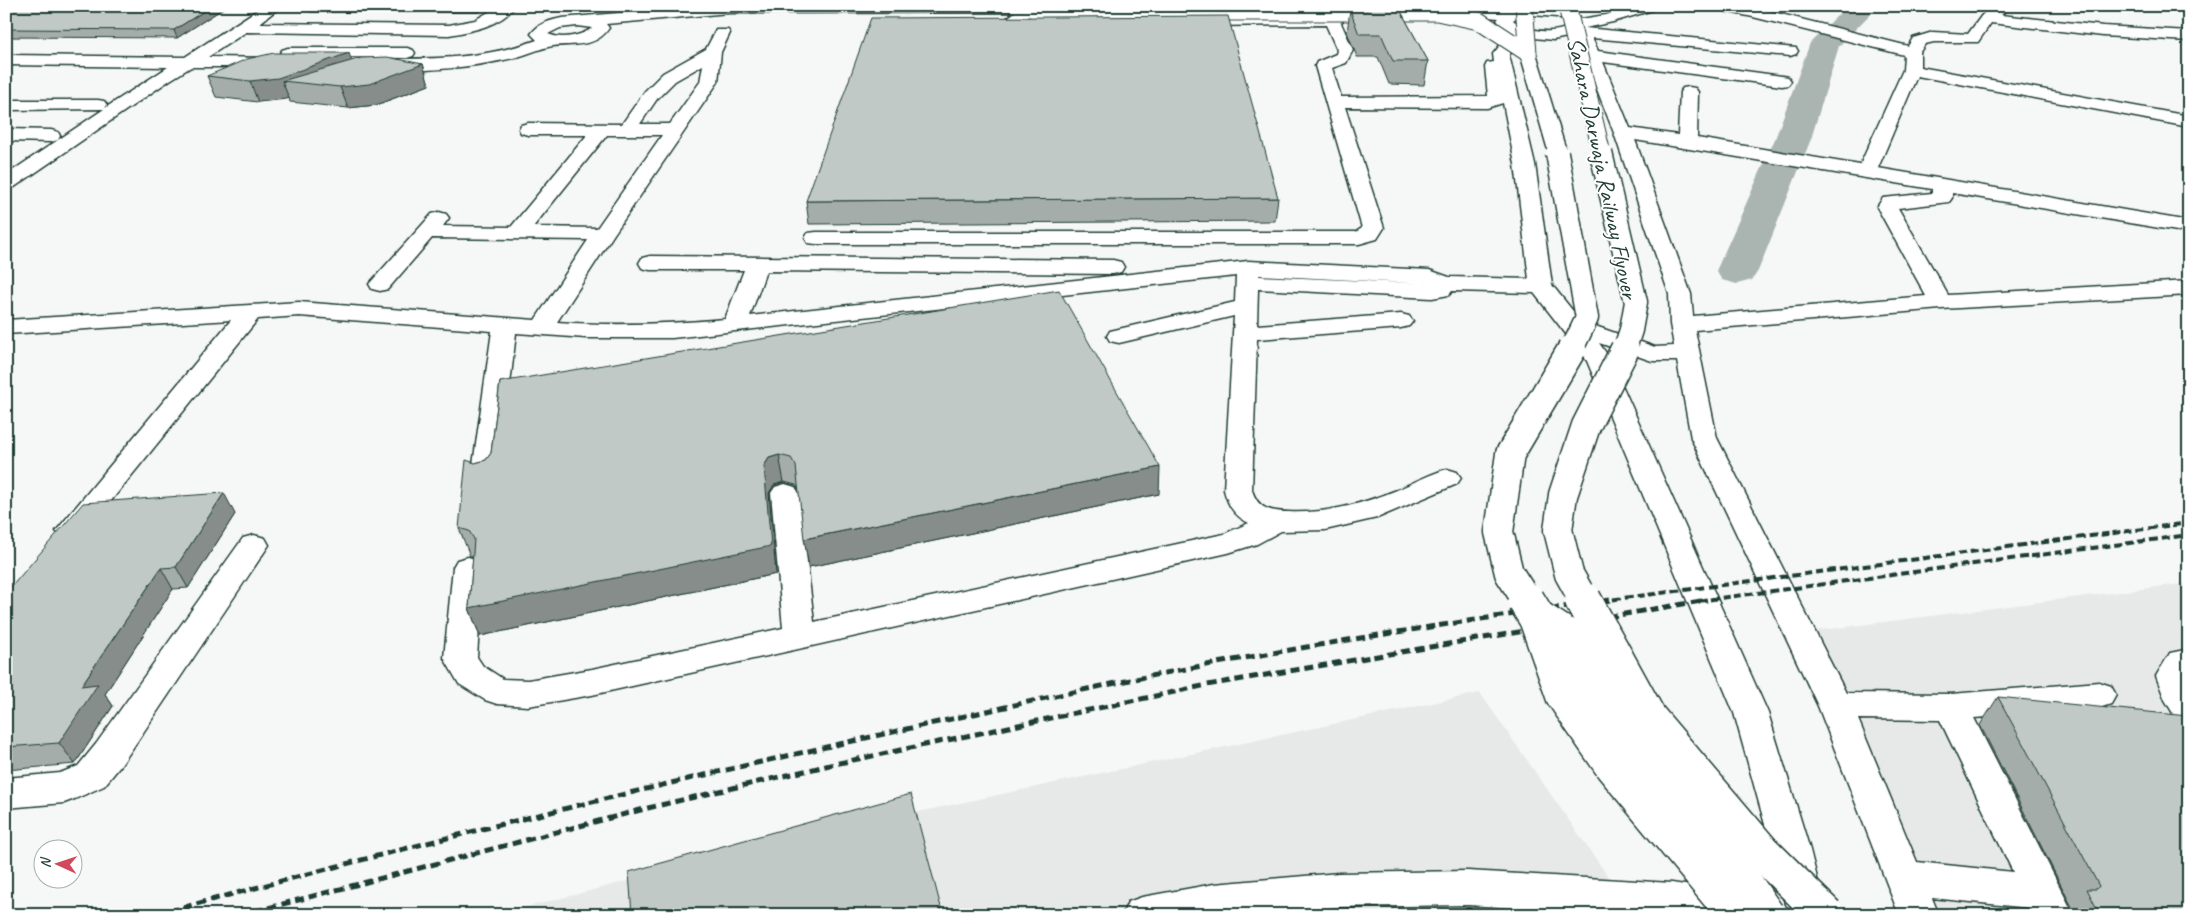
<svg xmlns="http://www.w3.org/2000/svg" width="2195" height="921" font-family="Caveat,sans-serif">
<rect width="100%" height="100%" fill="#f6f7f7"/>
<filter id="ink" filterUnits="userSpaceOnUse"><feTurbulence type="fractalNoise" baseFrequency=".02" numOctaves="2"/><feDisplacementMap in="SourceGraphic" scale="10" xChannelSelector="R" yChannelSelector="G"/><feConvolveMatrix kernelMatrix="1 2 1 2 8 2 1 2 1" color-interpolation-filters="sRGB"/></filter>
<g filter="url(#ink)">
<g fill="#e6e9e8">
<path d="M2189,583V915H1926L1806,632Z"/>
<path d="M1480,693L1635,915H496L786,840Z"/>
</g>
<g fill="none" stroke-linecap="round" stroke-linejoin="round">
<path fill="#aab5b1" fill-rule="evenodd" d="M1847,6H1878L1839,46L1811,139L1758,271L1752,280L1737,284L1722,280L1716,271L1775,139L1810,43Z"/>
<defs>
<g id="minor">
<path d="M263,6H281L260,23L449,25L475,20L499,6H515C501,26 472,31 449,35L246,32L208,57L275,58L281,59L283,63L281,67H191L170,80L13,188L6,190V175L104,109L6,110V100H98L104,101L107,105L105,108L168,67L6,65V55L185,57Z"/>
<path d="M698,6H1074L1075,7L1072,10L1067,12L729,13L606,24L609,28C595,49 573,43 553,46C540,48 526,55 513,58C480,66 411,75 379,68L377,64L379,60L385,59C437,59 488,58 537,40L531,34C539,23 549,21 562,18ZM577,26L592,28C581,36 562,40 548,34L560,28Z"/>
<path d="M1431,6H1471L1508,9L1522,6H1543L1571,12L1581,19L1606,15L1634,6H1658L1656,9L1613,22L1585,28L1796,48L1798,51L1796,54L1790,56L1592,38L1598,51L1782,76L1788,77L1791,81L1788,85L1782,86L1603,62L1630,128L1678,135L1680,92L1683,88L1689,87L1695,88L1698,92L1697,138L1860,165L1903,70L1904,55L1753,17L1714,9L1712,6L1753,7L1908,46L1913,38L1933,32L1968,34L1982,15L1993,6H2010L2001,15L2103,26L2189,31V41L2103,36L1991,23L1978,42H1934L1925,44L1920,52V67L2189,116V127L1917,76L1878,168L2189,221V233L1952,193V198L1949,202L1898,208L1948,295L2189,281V295L1941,309L1695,330L1717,438L1846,693L1951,694L2099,682L2111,686L2116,695L2111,704L2099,708L1974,718L2074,915H2034L2030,908L1932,898L1939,915H1899L1818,706L1691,438L1677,361H1652L1599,343L1611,360L1768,713L1810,850L1821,894L1815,906L1801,911L1787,906L1781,894L1772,850L1734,713L1587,361L1534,293L1452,291L1449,295L1432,298L1258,289L1257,325L1401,314L1409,316L1413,321L1409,326L1401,328L1257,339L1252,490C1258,509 1269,511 1288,512C1327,514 1361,504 1397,490C1413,483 1430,474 1447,469L1457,472L1461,478L1457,484L1377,518L1325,530L1281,531L1257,544L1228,553L592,695L528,706L497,704L485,700L459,684L444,658L453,567L457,560L468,557L479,560L483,567L477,657L483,666L503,679L528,680L592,669L783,628L771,493L775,487L785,484L795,487L799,493L814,622L1224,534L1249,523C1234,516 1228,505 1224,490L1234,316L1119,343L1110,341L1107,336L1110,331L1235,302L1236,276L672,338H586L516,333L499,479L495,485L485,488L475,485L471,479L492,331L299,316L258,319L81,538L71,541L61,538L56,531L231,320L6,334V320L299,302L535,320L588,240L432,238L388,289L380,291L372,289L369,284L432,214L439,212L446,214L449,218L443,226L511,227L587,135H528L521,133L519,129L521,125L528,123L622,124L645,91L663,73L706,49L716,30H728L730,33L721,52L718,82L614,234L557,322C613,326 669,324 725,319L744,270H650L642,268L639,263L642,258L650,256L1113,260L1121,262L1124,267L1121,272L1113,274L766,271L750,316L1248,261L1429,270L1449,277L1529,279L1515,164L1503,103L1487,108L1345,107L1384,228L1377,239L1359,244H816L808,243L805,238L808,233L816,232H1356L1362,228L1315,66L1317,62L1336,54L1337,50L1326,25L1193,26L1187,24L1185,21L1187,18L1193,16L1340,17L1343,20L1341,23L1353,50L1346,63L1332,68L1341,97L1488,96L1485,67L1487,63L1494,62L1493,54L1511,32L1504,29L1497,20L1499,18L1437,13L1432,11ZM1532,15L1557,17L1570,25C1556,36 1525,31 1513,20L1519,16ZM1572,36L1579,43L1614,133L1669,294L1670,324L1674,346L1655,347L1581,321L1552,285L1535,164L1509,55L1525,37L1553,40ZM703,65L700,82L670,124H640L657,99L675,81ZM607,135H662L597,228L533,227ZM1635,140L1932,189V193L1883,198L1877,207L1926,296L1693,316L1691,294ZM1259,275L1428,284H1429L1259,276ZM1858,719L1940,720L2013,872L1917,862Z"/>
<path d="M288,48H407L413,50L415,53L413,56L407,58L282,56L280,53L282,50Z"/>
<path d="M6,129L51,130L58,132L60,136L58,140L51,142L6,141Z"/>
<path d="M254,535L265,538L269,545L122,764L104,786L77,798L64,803L6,808V778L60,773L78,766L96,744L243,538Z"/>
<path d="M2189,649V724L2177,720L2165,700L2156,676L2170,653Z"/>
<path d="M1468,871L1672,883L1742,894L1756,899L1762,912L1761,915H1628L1468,905L1339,907L1255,915H1122L1128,902L1142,897L1214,884L1339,873Z"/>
</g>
<g id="highway">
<path d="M1037,7L1042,9L1045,12L1042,15L1027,17L1011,26L1005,24L1003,21L1018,10Z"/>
<path d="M1528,48L1534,50L1536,53L1565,147L1563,151L1556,153L1549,151L1547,147L1520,53L1522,50Z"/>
</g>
</defs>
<use href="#minor" stroke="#1f3d34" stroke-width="3"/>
<use href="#highway" stroke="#1f3d34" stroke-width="3"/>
<use href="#minor" fill="#fff" fill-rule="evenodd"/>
<use href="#highway" fill="#fff" fill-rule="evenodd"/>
<g stroke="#1f3d34" stroke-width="4" stroke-dasharray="8 4" stroke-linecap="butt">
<path d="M1601,601L2189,523"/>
<path d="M1698,601L2189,535"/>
</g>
<g stroke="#1f3d34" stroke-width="5" stroke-dasharray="9 5" stroke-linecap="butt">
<path d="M156,915C406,846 658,784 911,728C1006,707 1101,685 1196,667C1333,641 1472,620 1610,600"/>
<path d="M241,915L648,808L830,765L1207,685L1707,600"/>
</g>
<defs>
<g id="highway-bridge-far3">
<path d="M1524,6L1528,53"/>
<path d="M1567,6L1602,154"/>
<path d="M1037,12H1437L1479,21L1528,53"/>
<path d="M1556,147L1557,154"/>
</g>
<g id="highway-bridge-far2">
<path d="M1557,153L1587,318L1571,351"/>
<path d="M1601,153L1636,302L1631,330L1624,351"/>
</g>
<g id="highway-bridge-far1">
<path d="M1527,601L1509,573L1499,532L1510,454L1572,349"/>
<path d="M1584,601L1569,574L1558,530L1563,495L1586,426L1625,349"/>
</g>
<g id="highway-bridge">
<path d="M1526,600L1537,618L1564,695L1613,766L1736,915"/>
<path d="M1583,600L1648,718L1761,851L1826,915"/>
<path d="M1537,618L1565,636L1594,689L1737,873L1766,915"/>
</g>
</defs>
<use href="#highway-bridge-far3" stroke="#1f3d34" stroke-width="19" stroke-linecap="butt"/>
<use href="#highway-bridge-far2" stroke="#1f3d34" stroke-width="25" stroke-linecap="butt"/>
<use href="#highway-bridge-far1" stroke="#1f3d34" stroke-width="31" stroke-linecap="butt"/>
<use href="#highway-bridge" stroke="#1f3d34" stroke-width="39" stroke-linecap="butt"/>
<use href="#highway-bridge-far3" stroke="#fff" stroke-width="17"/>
<use href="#highway-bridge-far2" stroke="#fff" stroke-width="22"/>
<use href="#highway-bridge-far1" stroke="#fff" stroke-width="28"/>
<use href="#highway-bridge" stroke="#fff" stroke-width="36"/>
</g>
<g fill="#a5adaa" stroke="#1f3d34">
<path d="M6,6H227L177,38L6,37Z"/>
<path d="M307,6H485L479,12H310Z"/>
<path d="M1363,6H1398L1428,61L1424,85L1389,84L1378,57H1357L1347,32L1350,10H1362Z"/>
<path d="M352,61L423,64L429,85L376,105L348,108L290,102L289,98L258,102L216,97L207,76Z"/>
<path d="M1278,198L1275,221L809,224L806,201Z"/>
<path d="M500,382L1159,494L809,567L799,490L796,485L784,482L774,485L769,493L776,574L480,636L469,608L473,556H470L459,528L475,463L486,460L491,453Z"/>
<path d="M235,514L188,588L173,589L105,694L113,706L75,764L6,770V593Z"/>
<path d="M1998,697L2189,915H2066L2072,907L1980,725Z"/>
</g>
<g fill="#868d8b" stroke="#1f3d34">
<path d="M212,6H227L177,38L174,30Z"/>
<path d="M478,6H485L479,12Z"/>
<path d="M349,53L356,74L282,81L289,98L287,99L258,102L250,81Z"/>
<path d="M423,64L429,85L376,105L348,108L340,87Z"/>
<path d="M779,455L784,482L774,485L769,493L776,574L480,636L469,608L764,466L769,458Z"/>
<path d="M1160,467L1159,494L809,567L804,539Z"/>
<path d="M224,493L235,514L188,588L176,567Z"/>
<path d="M161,568L173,589L105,694L113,706L75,764L59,743L81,686Z"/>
</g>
<g fill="#c0c9c6" stroke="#1f3d34">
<path d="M6,6H212L174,30L6,29Z"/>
<path d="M1366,6H1398L1428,61H1393L1381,34H1359L1350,10H1368Z"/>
<path d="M1228,16L1278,198L806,201L871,18Z"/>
<path d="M274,53H349L278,78L250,81L207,76L247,59Z"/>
<path d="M387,57L423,64L369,84L340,87L282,81L361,58Z"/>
<path d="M1059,290L1160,467L804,539L796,466L791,458L779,455L769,458L764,466L771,546L469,608L474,539L469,531L459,528L466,460L475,463L486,460L491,453L500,382Z"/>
<path d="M224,493L176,567L161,568L81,686L98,684L59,743L6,747V593L83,503Z"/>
<path d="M1998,697L2188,716L2189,717V915H2100L2087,889H2097L2099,886Z"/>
<path d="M911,794L943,915H632L629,872Z"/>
</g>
</g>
<g text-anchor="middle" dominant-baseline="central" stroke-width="4" stroke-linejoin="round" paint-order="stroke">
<g font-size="24" fill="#1f3d34" stroke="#fff">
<text transform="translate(1603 168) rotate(78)">Sahara Darwaja Railway Flyover</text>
</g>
</g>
<rect width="2195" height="921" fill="none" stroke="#fff" stroke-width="25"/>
<rect x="12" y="12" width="2170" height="896" fill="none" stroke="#1f3d34" stroke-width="2" filter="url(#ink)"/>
<g transform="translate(58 864) rotate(273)"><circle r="24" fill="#ffffff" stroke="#a5b1ae"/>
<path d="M0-4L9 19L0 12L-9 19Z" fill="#d1495b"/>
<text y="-8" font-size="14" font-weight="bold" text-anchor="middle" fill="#1f3d34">N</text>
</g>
</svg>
